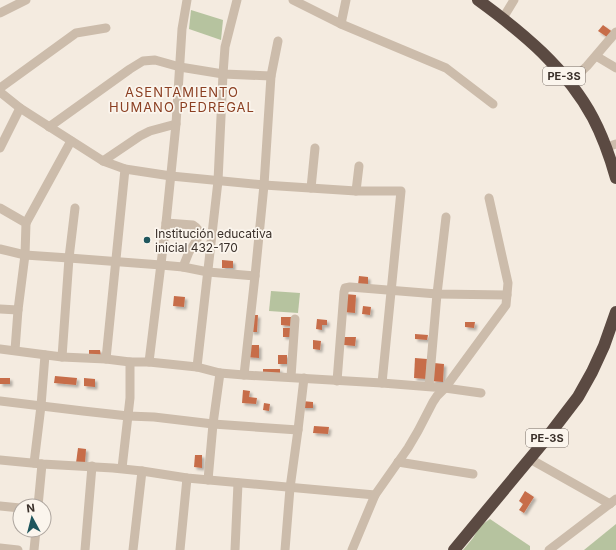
<svg xmlns="http://www.w3.org/2000/svg" width="616" height="550" font-family="Inter,sans-serif">
<defs>
<filter id="shadow"><feDropShadow dx="2.5" dy="2.5" stdDeviation="1" flood-color="#0004"/></filter>
</defs>
<rect width="100%" height="100%" fill="#f4ebe0"/>
<g fill="#b6c39f">
<path d="M191,10L223,20L221,40L189,29Z"/>
<path d="M271,291L300,293L298,313L269,311Z"/>
<path d="M490,519L530,546V550H463L473,538L480,526Z"/>
<path d="M616,524V550H584Z"/>
</g>
<g fill="#c76d4a" filter="url(#shadow)">
<path d="M603,25L614,33L610,39L598,31Z"/>
<path d="M222,260L233,261V268H222Z"/>
<path d="M359,276L368,277V285H358Z"/>
<path d="M345,294L356,295L355,313L344,312Z"/>
<path d="M174,296L185,297L184,307L173,306Z"/>
<path d="M363,306L371,307L370,315L362,314Z"/>
<path d="M251,315H258L257,332H251Z"/>
<path d="M281,317H291V326L281,325Z"/>
<path d="M317,319L327,320V325H322V330L316,329Z"/>
<path d="M465,322H475L474,328L465,327Z"/>
<rect x="283" y="328" width="7" height="9"/>
<path d="M415,334L428,335L427,340L415,339Z"/>
<path d="M344,337H356L355,346L344,345Z"/>
<path d="M313,340L321,341L320,350L313,349Z"/>
<path d="M248,345H259V358L247,357Z"/>
<path d="M89,350H100L101,357H89Z"/>
<rect x="278" y="355" width="9" height="9"/>
<path d="M415,358L427,359L426,379L414,378Z"/>
<path d="M434,363L444,364L443,382L432,381Z"/>
<rect x="263" y="369" width="17" height="6"/>
<path d="M55,376L77,378L76,385L54,383Z"/>
<rect x="0" y="378" width="10" height="6"/>
<path d="M84,378L95,379V387L84,386Z"/>
<path d="M243,390L250,391L249,397L257,398L256,404L242,403Z"/>
<path d="M302,401L313,402V408H302Z"/>
<path d="M264,403L270,404L269,411L263,410Z"/>
<path d="M314,426L329,427L328,434L313,433Z"/>
<path d="M78,448L86,449L85,464L76,463Z"/>
<path d="M195,455H202V468L194,467Z"/>
<path d="M525,491L534,497L524,513L519,510L523,504L519,501Z"/>
</g>
<g fill="none" stroke-linecap="round" stroke-linejoin="round">
<g stroke="#ccbcab" stroke-width="9">
<path d="M293,0L341,24L346,0"/>
<path d="M0,13L26,0"/>
<path d="M503,18L514,0"/>
<path d="M341,24L446,68L493,104"/>
<path d="M596,56L616,68"/>
<path d="M570,82L587,66L616,32"/>
<path d="M0,88L76,33L106,28"/>
<path d="M0,92L20,108L103,161L125,169L171,176L264,185L356,191H401L382,383"/>
<path d="M49,127L130,69L143,61L155,60L180,67L223,74L271,76"/>
<path d="M607,147L616,144"/>
<path d="M0,148L20,108"/>
<path d="M103,161L140,136L150,131L176,124"/>
<path d="M311,188L315,148"/>
<path d="M356,191L359,166"/>
<path d="M0,208L26,223L25,255L18,310L15,350"/>
<path d="M26,223L71,141"/>
<path d="M166,223L193,225C206,233 194,243 189,252C187,257 185,262 183,267"/>
<path d="M0,249L25,255L69,258L161,265L183,267L208,272L255,276"/>
<path d="M0,309L18,310"/>
<path d="M0,349L62,357L106,359L130,362H149L197,367L220,373L244,375L382,383L445,388L481,393"/>
<path d="M62,357L69,258L75,208"/>
<path d="M106,359L125,169"/>
<path d="M149,362L166,223L176,124L182,29L187,0"/>
<path d="M197,367L218,181L223,74L225,47L237,0"/>
<path d="M244,375L255,276L264,185L271,76L278,41"/>
<path d="M291,377L295,319"/>
<path d="M337,381L344,292L345,288L350,287L437,294L507,295"/>
<path d="M429,386L437,294L446,217"/>
<path d="M0,401L83,411L128,416L154,417L213,424L298,430"/>
<path d="M530,459L610,504"/>
<path d="M0,460L42,464L113,468L142,471L187,478L375,495"/>
<path d="M398,462L473,474"/>
<path d="M34,463L41,406L45,355"/>
<path d="M122,468L130,398V362"/>
<path d="M208,480L213,424L220,373"/>
<path d="M0,506L20,508"/>
<path d="M38,506L42,464"/>
<path d="M0,548L18,550"/>
<path d="M34,550L36,530"/>
<path d="M85,550L92,466"/>
<path d="M133,550L142,471"/>
<path d="M180,550L187,478"/>
<path d="M235,550L238,483"/>
<path d="M285,550L290,488L298,430L304,378"/>
<path d="M352,550L375,495L408,448L418,431L433,402L437,396L445,388L478,343L506,305L508,283L489,198"/>
<path d="M549,550L616,499"/>
</g>
<g stroke="#5b4a42" stroke-width="12">
<path d="M478,0C522,32 567,69 593,118C603,137 610,157 616,178"/>
<path d="M454,550L542,444L578,397L592,372L604,346L616,312"/>
</g>
</g>
<circle fill="#1f565d" stroke="#fbf5ed" stroke-width="1.5" cx="147" cy="240" r="4"/>
<g text-anchor="middle" dominant-baseline="central" stroke-width="3.5" stroke-linejoin="round" paint-order="stroke">
<g fill="#fbf5ed" stroke="#746b64" stroke-width="1">
<rect x="543" y="67" width="42" height="18" rx="3"/>
<rect x="526" y="429" width="42" height="18" rx="3"/>
</g>
<g font-size="11" font-weight="bold" fill="#3a302a">
<text x="564" y="76">PE-3S</text>
<text x="547" y="438">PE-3S</text>
</g>
<g font-size="12" fill="#3a302a" stroke="#fbf5ed" text-anchor="start">
<text x="155" y="233">Institución educativa<tspan x="155" dy="14">inicial 432-170</tspan></text>
</g>
<g font-size="13" letter-spacing="1" fill="#8b3f22" stroke="#fbf5ed">
<text x="182" y="92">ASENTAMIENTO<tspan x="182" dy="15">HUMANO PEDREGAL</tspan></text>
</g>
</g>
<g transform="translate(32 518) rotate(353)"><circle r="19" fill="#fbf5ed" stroke="#aea69f"/>
<path d="M0-3L7 15L0 10L-7 15Z" fill="#1f565d"/>
<text y="-6" font-size="11" font-weight="bold" text-anchor="middle" fill="#3a302a">N</text>
</g>
</svg>
